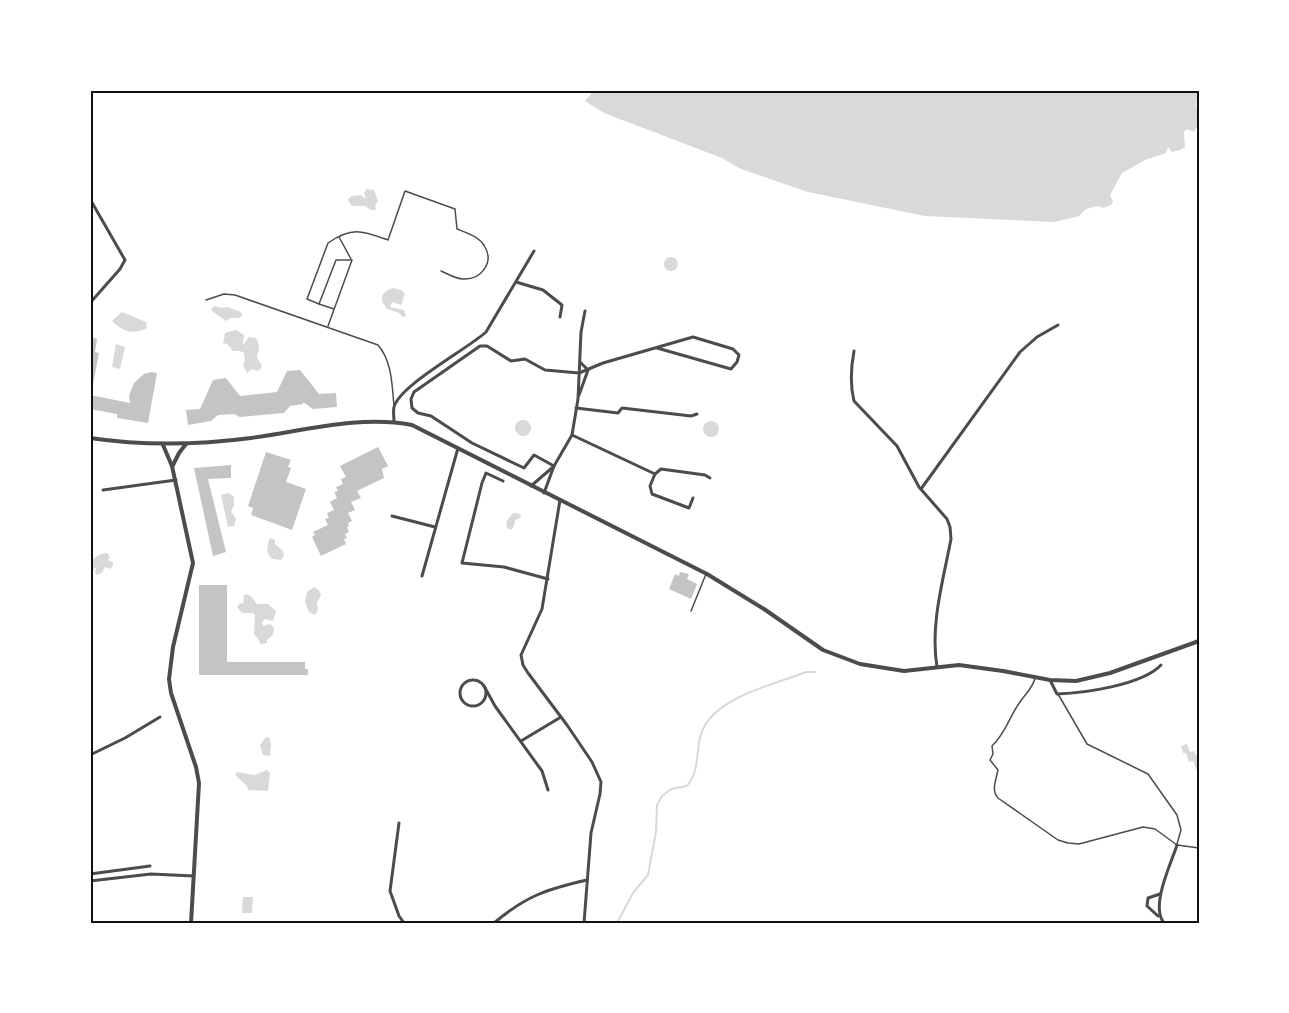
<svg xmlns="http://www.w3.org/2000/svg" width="1289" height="1013" font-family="Manrope,sans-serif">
<rect width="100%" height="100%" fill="#fff"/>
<g fill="#d9d9d9">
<path d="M591,90H1199C1199,94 1197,97 1197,100C1194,113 1205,115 1194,132L1187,129L1184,132L1185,147L1180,150L1172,152L1168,147L1166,153L1145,160L1122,173L1110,195L1113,201L1111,205L1103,208L1098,206L1086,209L1079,216L1054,222L925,216L808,192L741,169L722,158L604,113L585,101L591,94Z"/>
<path d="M367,189L374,190L378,201L375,206L376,210H371L365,206H353L350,204L348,199L352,196L361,195L366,199L364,193Z"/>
<circle cx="671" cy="264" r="7"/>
<path d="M393,288L401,290L405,294L401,305L392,302L390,307L404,310L406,316L403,317L399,313L385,308L386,306L383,304C380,295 384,291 393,288Z"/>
<path d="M215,306L221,308L227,307L241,312L242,316L239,318H230L226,321L212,311L211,309Z"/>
<path d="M122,312L146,322L147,328C133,335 123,332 112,321Z"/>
<path d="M236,330L244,335L243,344H244L249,337L256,338C261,347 258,349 257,358L262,366L260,370L256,371L252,369L247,373L243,365L245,360L244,353L240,351H233L227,344L223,343L225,333Z"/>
<path d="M116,344L125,347L120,369L112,367Z"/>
<circle cx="523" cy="428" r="8"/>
<circle cx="711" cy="429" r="8"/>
<path d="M228,493L234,497V505L231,511L236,519L234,526L228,527L221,495Z"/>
<path d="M513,513H517L521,515L520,518L515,520L514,526L511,530L507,528L506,522Z"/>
<path d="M270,538L275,540V544L283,551L284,555L281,560L272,559C265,552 267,547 270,538Z"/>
<path d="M107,553L110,557L108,560L113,562V566L110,569L105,567L102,573L96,575L95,572L97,566L93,570L90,569C91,559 97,554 107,553Z"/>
<path d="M314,587L319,590L321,595L317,603L318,610L315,615L309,612L305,602L307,592Z"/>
<path d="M246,594L251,596L257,604H268L276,611L273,621L265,619L262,622L263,626L270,624L274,628L273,635L267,640V643L260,644L259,640L254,634L255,615L253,613H242L237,607L239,604L243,603L244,600L243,596Z"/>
<path d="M269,737L271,744L270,756L263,755L260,745L265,738Z"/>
<path d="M1187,744L1190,752L1194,751L1199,760V770L1197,771L1193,761L1189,762L1186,753H1183L1181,746Z"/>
<path d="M267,770L270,773L268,791L248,790L247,786L235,775L237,772L255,775Z"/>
<path d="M243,897H253L252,913H242Z"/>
</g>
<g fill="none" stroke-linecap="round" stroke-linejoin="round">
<path stroke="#d9d9d9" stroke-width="2" d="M617,923L633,893L648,875L656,832L657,805L662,796L671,789L687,786C702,767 694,748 703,729C719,696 775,684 806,672H815"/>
</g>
<g fill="#c4c4c4">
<path d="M90,337L97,339L95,352L99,353L91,395Z"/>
<path d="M300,370L319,394L336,393L337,407L313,409L303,402V404L290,406L284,413L240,417L234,414L218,415L211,421L188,425L186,410L200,409L213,380L226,378L240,396L277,392L287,371Z"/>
<path d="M151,372L157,373L148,423L117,418V414L90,409V395L130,403L129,396L134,383L144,374Z"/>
<path d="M378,447L388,466L382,469L384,478L357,491L361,498L351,502L355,510L348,513L352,521L348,523L349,526L347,527L349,532L345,534L347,538L344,539L346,544L321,556L312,537L315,535L313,532L328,525L325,519L329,518L327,513L334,510L330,502L337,498L334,492L338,491L336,487L343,484L341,479L346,477L340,466Z"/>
<path d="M266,452L291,460L288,467L291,468L286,482L306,489L292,530L251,515L253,508L248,506Z"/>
<path d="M231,465V478L208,479L226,552L213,556L194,468Z"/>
<path d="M680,572L689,574L687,579L697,584L691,599L669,589L675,574L679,576Z"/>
<path d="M199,585H227V662H305V669H308V675H199Z"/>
</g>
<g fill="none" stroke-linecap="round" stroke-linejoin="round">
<g stroke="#4c4c4c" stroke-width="1.5">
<path d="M339,237L351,259"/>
<path d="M206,300L224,294L235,295L378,345C392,361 392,385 394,406"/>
<path d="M319,304L307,299L328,243C352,226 363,231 388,240L405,191L455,209L457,229C467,233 480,237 485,247C494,263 481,280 463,279C456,279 448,274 441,271"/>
<path d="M328,326L352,260H336L319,304L334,309"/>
<path d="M691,611L706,574"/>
<path d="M1035,678C1033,688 1025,694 1020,702C1009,717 1006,733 992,746L993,754L990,760L998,770C996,780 991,790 998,798L1058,840L1068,843L1079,844L1143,827L1155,829L1177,845L1199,848"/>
<path d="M1058,694L1087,744L1148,774L1177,815L1181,830L1177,844"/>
</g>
<g stroke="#4c4c4c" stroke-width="3">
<path d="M90,199L125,260L120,269L90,303"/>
<path d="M516,282L543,290L562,305L560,317"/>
<path d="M854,351C851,367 850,385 854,401L897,446L919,487L947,519L950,527L951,539C943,581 930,625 937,667"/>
<path d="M579,395L588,370L580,362"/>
<path d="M576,408L618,413L622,408L691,416L697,414"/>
<path d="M394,422C394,418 393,411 394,407C400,385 466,350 486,332L534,251"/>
<path d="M572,435L655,474L661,469L705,475L710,478"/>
<path d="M554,466L534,455L524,468L472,443L431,416L418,413L412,408L411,399L414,392L480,346H487L511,361L525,359L545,370L579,373L603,363L693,337L733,349L739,355L737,362L731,369L657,348"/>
<path d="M655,474L650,486L652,494L689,508L693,498"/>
<path d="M503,481L486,473L482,483L462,563L504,567L548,579"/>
<path d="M531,486L553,467"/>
<path d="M921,489L1020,352L1037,337L1058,325"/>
<path d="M103,490L176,480"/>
<path d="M544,493L554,466L572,435L578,399L581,332L585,311"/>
<path d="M560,500L542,609L521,655L523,665L528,673L567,725L592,762L601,782L600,794L591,833L584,923"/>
<path d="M392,516L435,527"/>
<path d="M422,576L458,448"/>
<path d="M1050,680L1057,694C1085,693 1142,685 1161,665"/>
<circle cx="473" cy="693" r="13"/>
<path d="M484,686L495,706L542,771L548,790"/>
<path d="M521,741L561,717"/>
<path d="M90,755L125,738L160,717"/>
<path d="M399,823L390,891L399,916L404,923"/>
<path d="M90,874L150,866"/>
<path d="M90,881L151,874L194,876"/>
<path d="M1158,916L1147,906L1148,898L1160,894"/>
<path d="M494,923C526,896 547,889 587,880"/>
<path d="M1164,923C1150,906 1171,864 1177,845"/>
</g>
<g stroke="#4c4c4c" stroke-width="4">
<path d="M90,438C144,446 197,445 251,438C304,431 359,415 412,425L707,574L764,609L823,650L860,664L904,671L959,665L1003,671L1050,680L1076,681L1110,673L1199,641"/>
<path d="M163,445L172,466L193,563L173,647L169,679L171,693L196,767L199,783L191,923"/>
<path d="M173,465L179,453L186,444"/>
</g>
</g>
<rect width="1289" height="1013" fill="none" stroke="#ffffff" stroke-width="183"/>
<rect x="92" y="92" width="1106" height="830" fill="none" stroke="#111" stroke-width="2"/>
</svg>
